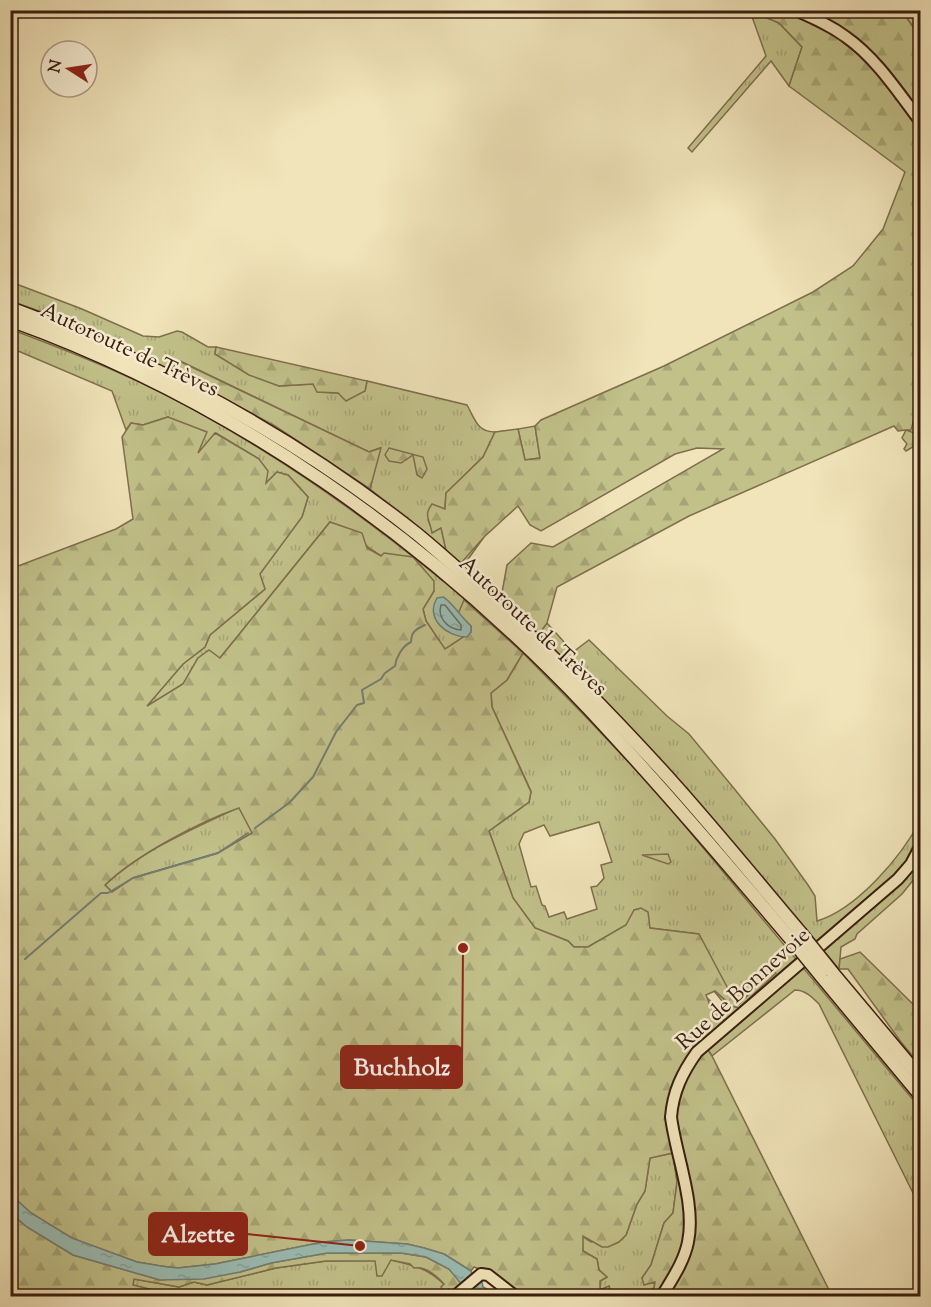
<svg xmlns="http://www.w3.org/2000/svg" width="931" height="1307" font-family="'Sorts Mill Goudy',serif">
<defs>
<pattern id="grass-tufts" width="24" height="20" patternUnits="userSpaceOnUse" patternTransform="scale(1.5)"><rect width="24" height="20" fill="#c2c18a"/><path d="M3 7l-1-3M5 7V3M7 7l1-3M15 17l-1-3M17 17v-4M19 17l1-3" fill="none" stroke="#a7a576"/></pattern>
<pattern id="forest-firs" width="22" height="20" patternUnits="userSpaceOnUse" patternTransform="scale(1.5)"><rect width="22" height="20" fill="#c2c18a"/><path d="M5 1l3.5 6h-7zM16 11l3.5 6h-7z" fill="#a7a576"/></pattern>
<pattern id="water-ripples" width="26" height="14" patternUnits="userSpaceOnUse" patternTransform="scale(1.5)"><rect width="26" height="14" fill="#9bbeb5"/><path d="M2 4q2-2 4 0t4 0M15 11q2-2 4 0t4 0" fill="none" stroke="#86a39a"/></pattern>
</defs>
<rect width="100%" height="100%" fill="#f1e4ba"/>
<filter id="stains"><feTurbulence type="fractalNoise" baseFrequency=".00333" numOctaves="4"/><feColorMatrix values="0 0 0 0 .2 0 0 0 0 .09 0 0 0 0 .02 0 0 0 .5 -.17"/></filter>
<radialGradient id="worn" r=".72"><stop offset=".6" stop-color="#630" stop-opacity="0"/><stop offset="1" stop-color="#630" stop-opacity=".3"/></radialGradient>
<g fill="url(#grass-tufts)" stroke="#7e6f4c" stroke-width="1.5" fill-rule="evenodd">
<path d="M750,11H755L753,12L779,23L802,47L789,86L771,61L692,152L688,148L766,56Z"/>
<path d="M902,11H920V37Z"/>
<path d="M11,282L82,309L143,336L159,337L177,331L182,332L208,347H216L215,354L279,386L313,384L318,392L338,393L365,391L367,381L467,405C475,419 477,432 495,432L483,457L446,493L445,509L428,520L433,532L441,527L446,550L370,489L380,448L369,452L180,361L171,370L42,312L11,301Z"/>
<path d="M10,329C77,354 144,381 207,417C290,464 369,520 443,581L484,537L466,562L502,593L501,598L464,600L467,637L445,650L426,621L423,609L434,591L330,522L220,658H198L183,684L145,708L183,664L205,647L210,635L265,589L259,574L302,517L308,497L288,475L277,472L265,484L259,459L216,433L196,456L168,417L143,425L131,423L126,430L112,391L11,348Z"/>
<path d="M535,426L540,458L525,460L518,429Z"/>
<path d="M547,623L573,652L589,640L667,716L689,734L732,786L775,839L808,885L815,896L817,921C857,909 901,857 920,821L919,873L902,894L857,934L855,939L841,947L839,969C743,853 646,739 539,634Z"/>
<path d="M523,653L583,714L655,790L920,1108V1183L918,1187L920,1192V1207L819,1004C812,997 805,990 795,990L712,1056L704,1044L711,1008L705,996L718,1008L723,1002L714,991H715L732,1006L739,1008L773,970L739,1004L735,1002L698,934L626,925L588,947H574L568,941L535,928L513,898L489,831L529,802L531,791L492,707L491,693L507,680ZM599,822L612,862L601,865L604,878L597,886L591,887L597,909L567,919L564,912L549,917L545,906L542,905L536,886L531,887L519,844L524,833L544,825L550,836Z"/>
<path d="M239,807L253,833L218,853L133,878L112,892L105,885C142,850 193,829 239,807Z"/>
<path d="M673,1153L677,1182L673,1213L664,1223L651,1265L642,1278L655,1282L654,1288L641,1296L623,1294L612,1296L609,1286L600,1290V1281L607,1277L599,1270L597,1259L583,1251L582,1236L591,1242L626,1235L637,1204L645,1191L650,1158Z"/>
<path d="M391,1260C422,1267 434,1271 455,1296H177L132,1285L134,1279L179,1287L194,1282L207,1285L276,1268L326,1261Z"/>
</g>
<g fill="url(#forest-firs)" stroke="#7e6f4c" stroke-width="1.5" fill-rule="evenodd">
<path d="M755,10L902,11L920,37V411L915,415L911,430H906L917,434L916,445L906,451L904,449L907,444L902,438L906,430L898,431L894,426L689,516L557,587L547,623L539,634L501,598L507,565L531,543L553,547L723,449L697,448L675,454L541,531L530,525L518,506L484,537L461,563L446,550L441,528L432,533C430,519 423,516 432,504L445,509L446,493L483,457L495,432L518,429L525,460L540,458L535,426L541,420L664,366L813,292L853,266L883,229L905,172L789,86L802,47L779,23L753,12Z"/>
<path d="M216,347L367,381L365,391L346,401L338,393L317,392L313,384L279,386L249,375L215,354Z"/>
<path d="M179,361L369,452L381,448L370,489L275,426L171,370Z"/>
<path d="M168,417L207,432L198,453L215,433L259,459L268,471L266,483L277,472L288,475L308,497L302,517L260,574L265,589L210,635L205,647L183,664L147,706L183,684L198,658L209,650L220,658L330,522L362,533L367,548L381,556L384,553L413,557L434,581V591L423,609L426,621L445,649L471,632V626L458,614L464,600L523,653L507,680L491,693L492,707L531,792L529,802L489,831L513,898L535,928L568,941L574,947H588L626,925L634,910L641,908L648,912L650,928L699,934L735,1002L739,1004L773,970L776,973L739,1008L732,1006L715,991L706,995L711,1008L724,1018L722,1026L704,1044L712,1056L832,1296H641L654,1288L655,1282L644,1285L642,1278L651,1265L664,1223L673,1213L677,1182L673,1153L650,1158L645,1191L637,1204L626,1235L619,1242L608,1247H602L583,1236V1251L597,1259L599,1270L607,1277L600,1281V1290L609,1286L612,1296H515L482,1270L474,1267L471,1271L444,1254L424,1248L407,1244L349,1240L323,1242L215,1264L177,1268L161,1266L137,1262L72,1239L31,1213L10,1194V569L116,529L133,519L122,437L131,423L143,425ZM239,808L252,833L218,853L133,878L112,892L105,885C136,855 199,822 239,808Z"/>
<path d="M389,448L423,457L427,469L422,478L417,475L413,455L401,463L389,461L385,455Z"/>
<path d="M668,854L671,862L668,864L642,855Z"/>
<path d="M860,952L920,1011V1065L901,1042L848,969H839L840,959Z"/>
<path d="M10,1213L27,1227L73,1255L160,1280L240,1272L271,1263L327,1253H401L426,1257L449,1269L462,1284L452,1293L449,1289L443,1291L441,1287L444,1284C436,1275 426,1266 414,1268L410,1264L391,1260L382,1276H377L375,1261H326L276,1268L207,1285L194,1282L179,1287L134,1279L133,1285L177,1296H11Z"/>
</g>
<g fill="url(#water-ripples)" stroke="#747e72" stroke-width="1.5">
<path d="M443,597C450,600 463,619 471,626V632L467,637C447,637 425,619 437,598Z"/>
<path d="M10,1194L31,1213L72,1238L137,1262L161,1266L178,1268L215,1264L323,1242L349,1240L407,1244L424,1248L444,1254L471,1271C472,1276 477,1282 482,1282L483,1287L489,1290L492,1296H471L449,1269L426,1257L401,1253H327L271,1263L240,1272L204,1279L160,1280L73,1255L27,1227L11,1213Z"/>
</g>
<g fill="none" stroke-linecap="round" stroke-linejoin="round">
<path stroke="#6a6e62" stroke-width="1.5" d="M441,605H445L461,625V630C448,629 437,618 441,605Z"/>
<g stroke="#747e72" stroke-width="2">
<path d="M255,828L289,803L313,777L336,732L357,705L364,703L362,690L381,679L385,673L395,666C396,658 402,646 411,642C411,632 416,629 425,625"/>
<path d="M25,959L101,893H108L133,878L218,853L248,833"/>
<path d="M10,964L18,962"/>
</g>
<defs>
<g id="major">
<path d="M795,10C813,18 830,25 846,37C876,58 898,92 920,121"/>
<path d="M455,1296L481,1274L488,1275L515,1296"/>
<path d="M662,1296C672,1279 684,1262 688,1242C696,1204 676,1156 671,1117C673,1092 682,1073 697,1052L898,879L911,864L920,847"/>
</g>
<g id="highway">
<path d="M10,308C156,362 295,437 417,534C439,552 461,572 482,591C547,649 608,711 667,776C713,827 756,880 800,932"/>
<path d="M10,320C233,400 428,539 590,710C661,786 728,865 795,944"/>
<path d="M832,972L920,1077"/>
<path d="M821,976L920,1095"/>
</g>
</defs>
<use href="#major" stroke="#391d0e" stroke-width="14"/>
<use href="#highway" stroke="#391d0e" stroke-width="15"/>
<use href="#major" stroke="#f1e4ba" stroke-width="10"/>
<use href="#highway" stroke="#f1e4ba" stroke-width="12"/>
<defs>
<g id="highway-bridge">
<path d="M800,932L832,972"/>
<path d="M795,944L821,976"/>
</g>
</defs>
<use href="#highway-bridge" stroke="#391d0e" stroke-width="15" stroke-linecap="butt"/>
<use href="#highway-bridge" stroke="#f1e4ba" stroke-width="12"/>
</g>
<g text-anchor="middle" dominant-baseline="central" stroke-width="5" stroke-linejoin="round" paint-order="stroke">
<g font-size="22" fill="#391d0e" stroke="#f6edd2">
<text transform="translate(129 351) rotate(25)">Autoroute de Trèves</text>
<text transform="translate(532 627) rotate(43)">Autoroute de Trèves</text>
<text transform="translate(744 990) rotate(-42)">Rue de Bonnevoie</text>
</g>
</g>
<path fill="none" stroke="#8f2418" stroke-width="2" d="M463 948L462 1067M360 1246L247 1234"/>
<g fill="#8f2418" stroke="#f6edd2" stroke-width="2">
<circle cx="463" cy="948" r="6"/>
<circle cx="360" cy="1246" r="6"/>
</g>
<g fill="#8f2418" stroke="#8f2418" stroke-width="2">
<rect x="341" y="1046" width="121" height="42" rx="6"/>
<rect x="149" y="1213" width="98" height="42" rx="6"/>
</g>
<g font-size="24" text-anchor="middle" font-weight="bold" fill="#fff">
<text x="402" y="1075">Buchholz</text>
<text x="198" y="1242">Alzette</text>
</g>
<rect width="931" height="1307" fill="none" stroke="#f1e4ba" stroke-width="36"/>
<rect x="12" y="12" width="907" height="1283" fill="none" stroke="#391d0e" stroke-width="3"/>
<rect x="18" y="18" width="895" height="1271" fill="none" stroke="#391d0e" stroke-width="1.5"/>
<g transform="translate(69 69) rotate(282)"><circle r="28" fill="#f6edd2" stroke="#aa9a84" stroke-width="1.5"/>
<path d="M0-4.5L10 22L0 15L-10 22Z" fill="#8f2418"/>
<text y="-9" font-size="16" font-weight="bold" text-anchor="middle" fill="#391d0e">N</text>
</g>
<rect width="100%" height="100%" filter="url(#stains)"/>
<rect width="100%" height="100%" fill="url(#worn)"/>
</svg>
